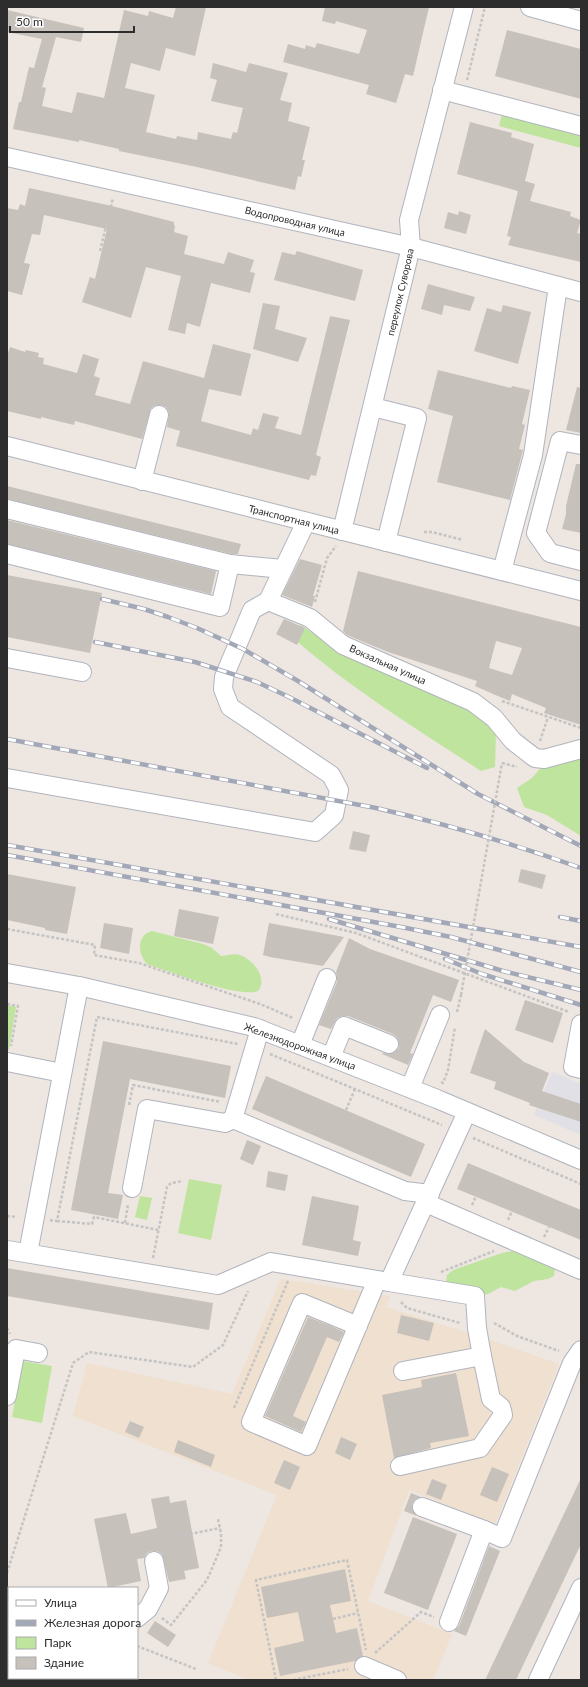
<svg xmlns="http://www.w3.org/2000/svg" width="588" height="1687" font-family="Lato,sans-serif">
<rect width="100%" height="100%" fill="#eee6e0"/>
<path fill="#e1e0e7" d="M552,1072L581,1084V1135L534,1115Z"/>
<path fill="#efe0cf" d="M281,1279L390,1296L386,1307L479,1336L559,1364L495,1524L409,1490L368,1601L452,1634L433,1680H249L208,1663L277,1495L73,1416L87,1363L232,1394Z"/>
<g fill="#bfe49d">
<path d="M503,110L581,131V148L499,126Z"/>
<path d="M301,625L323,640L472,705L496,731L495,767L481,771C417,729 351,689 293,638Z"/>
<path d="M551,756H581V836L547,815L524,807L517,788L532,778Z"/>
<path d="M152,931L203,944L212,948L221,956C227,956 234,953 240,955C253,960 267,976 259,990C246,1001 165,970 147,964C138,955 136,935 152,931Z"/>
<path d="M7,1005L16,1007L9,1050L7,1049Z"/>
<path d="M189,1179L222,1185L211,1240L178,1233Z"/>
<path d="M140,1196L152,1198L147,1220L135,1217Z"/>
<path d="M512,1251H518L555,1267L554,1276L548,1279L534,1281L515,1291L501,1287L488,1294L482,1295L446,1284L447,1275L453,1270L502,1253Z"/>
<path d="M22,1361L52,1366L42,1423L12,1417Z"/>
</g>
<g fill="#c7c1bb" fill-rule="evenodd">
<path d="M176,7H206L195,56L166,48L160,71L131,63L125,88L155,95L146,132L176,139L177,136L197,140L198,132L231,139L233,132L237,133L243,108L211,101L217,80L210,78L213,63L246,72L249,63L288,73L280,100L292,103L288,121L310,127L302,160H305L301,177L298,176L295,190L197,167L119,151V149L79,140V142L13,129L19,102H21L29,67L34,68L42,39L7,32V10L84,28L81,42L56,37L42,87L46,88L42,106L72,113L77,92L104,98L124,10L148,16L149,11L173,18Z"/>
<path d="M325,7H429L413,76L405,74L396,103L366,94L369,85L283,62L288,44L305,49L306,45L315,48L317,43L359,54L367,30L336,21L335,24L322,21Z"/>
<path d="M507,30L581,49V99L495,76Z"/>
<path d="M470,122L512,133L511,137L534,144L525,181L535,184L530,201L571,212L570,216L581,220L577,233L581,234V262L508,245L511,237L507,236L518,191L457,174Z"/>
<path d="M29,188L112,206L174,222V225L175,226L174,232L188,236L184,254L224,264L228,252L254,260L250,272L255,273L250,293L211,283L200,327L187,323L185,334L168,330L181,276L146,267L131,318L82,302L90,277L95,279L107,229L44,215L40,235L32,234L24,263L30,264L22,295L7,291V208L18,210L20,204L25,206Z"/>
<path d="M459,211L471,215L466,234L444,228L448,212L458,215Z"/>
<path d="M297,251L363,270L355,301L274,280L282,252L295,255Z"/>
<path d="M428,284L475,297L470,311L444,305L442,315L421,309Z"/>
<path d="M263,303L280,306L275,329L307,338L298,362L253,349Z"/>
<path d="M503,305L531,312L518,364L474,351L487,308L501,312Z"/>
<path d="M330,316L350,320L316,455L321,457L316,476L311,475L309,480L176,446L180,431L167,427L169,413L166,407L161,405H156L151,408L142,439L75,421L74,425L41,417V419L7,411V356L10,347L25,352L26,350L39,353L38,357L44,358L43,364L77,373L83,354L99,359L94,376L100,378L95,395L130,404L143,361L204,378L213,344L251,354L241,396L209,389L201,421L251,435L253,428L258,430L263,413L279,417L275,428L301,435Z"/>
<path d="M438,370L511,388L512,386L530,390L522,424L525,425L519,449L523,450L510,500L437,482L453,416L428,409Z"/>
<path d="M577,387L581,388V433L566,430Z"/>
<path d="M576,464H581V533L562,529L566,514V506Z"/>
<path d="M7,486L241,544L238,554H232L7,499Z"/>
<path d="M7,520L216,571L211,594L7,544Z"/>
<path d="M300,559L322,565L313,596H315L312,607L282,595Z"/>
<path d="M358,571L581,627V725L544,713L546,708L512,694L510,701L493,694L475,686L477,681L388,652L347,635L343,631ZM496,641L522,648L512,675L489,668Z"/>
<path d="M7,575L102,593L90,653L7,637Z"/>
<path d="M284,619L305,628L297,645L276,634Z"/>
<path d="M353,831L370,835L366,852L349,849Z"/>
<path d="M521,869L546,875L542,889L518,882Z"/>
<path d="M7,874L76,887L67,934L45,930V928L7,920Z"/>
<path d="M179,909L219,917L213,944L174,936Z"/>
<path d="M104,923L133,928L129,954L100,948Z"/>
<path d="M269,923L344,937L323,966L270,957L263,955Z"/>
<path d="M349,938L370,949L459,980L451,1002L433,995L410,1053L413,1054L408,1065L382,1054L383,1053L391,1054L395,1052L399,1048V1042L397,1037L393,1034L348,1016H342L337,1018L331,1029L319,1025L337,982V977L336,972Z"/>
<path d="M525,1000L563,1013L553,1043L515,1030Z"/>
<path d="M485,1029L524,1062L549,1073L542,1091L581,1104V1122L529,1105L530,1103L494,1089L496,1082L470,1073Z"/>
<path d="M103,1041L231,1066L225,1098L130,1079L108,1193L123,1195L118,1219L71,1210Z"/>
<path d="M266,1076L425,1144L411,1177L252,1109Z"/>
<path d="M247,1140L261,1146L253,1165L240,1159Z"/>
<path d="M468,1163L581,1210V1240L457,1189Z"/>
<path d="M268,1171L288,1175L285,1191L266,1187Z"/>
<path d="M312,1196L359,1206L353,1240L361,1242L358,1256L302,1245Z"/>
<path d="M7,1268L213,1303L209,1330L7,1296Z"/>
<path d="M401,1315L434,1323L429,1341L397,1333Z"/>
<path d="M308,1317L331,1326L330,1329L331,1326L344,1332L339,1342L327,1337L293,1416L306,1422L301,1432L265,1416Z"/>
<path d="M456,1373L469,1436L430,1443L431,1448L394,1458L382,1395L422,1387L421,1380Z"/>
<path d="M130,1421L144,1427L139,1438L125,1432Z"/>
<path d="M341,1437L357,1444L350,1460L335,1453Z"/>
<path d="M178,1440L215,1455L211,1467L174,1452Z"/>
<path d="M284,1460L300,1467L290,1490L274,1483Z"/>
<path d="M492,1467L509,1474L497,1502L480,1495Z"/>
<path d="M581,1478V1544L516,1680H485Z"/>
<path d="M432,1479L447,1485L441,1500L426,1494Z"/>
<path d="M411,1493L421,1497L416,1499L412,1504V1509L417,1516L404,1511Z"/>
<path d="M169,1496L170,1503L186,1500L199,1568L184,1571L186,1579L169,1582L162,1554L157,1551H152L147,1553L144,1558L137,1559L141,1581L108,1588L94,1519L126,1513L131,1534L157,1528L151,1499Z"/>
<path d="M413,1517L457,1534L428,1610L384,1593Z"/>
<path d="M489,1546L500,1551L466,1636L454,1631L459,1626Z"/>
<path d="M345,1569L351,1601L330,1605L336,1633L357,1628L363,1656L355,1661L280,1676L274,1648L304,1641L298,1612L267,1618L261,1587Z"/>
<path d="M155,1621L176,1635L168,1647L147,1633Z"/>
</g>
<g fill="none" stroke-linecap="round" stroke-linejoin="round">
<defs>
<g id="minor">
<path d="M530,7L581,21"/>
<path d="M442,90L581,126"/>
<path d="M7,157L411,247L581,292"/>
<path d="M373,407L417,418L386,542"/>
<path d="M581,445L560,441L536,533L550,553L581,561"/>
<path d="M7,446L581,591"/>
<path d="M142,481L159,415"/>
<path d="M7,509L230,564L283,569"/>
<path d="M306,522L268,601L310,618L343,645L473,702L494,718L513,741L535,758L544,759L581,749"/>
<path d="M342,531L411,247L409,220L464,7"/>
<path d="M7,554L220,607L230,564"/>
<path d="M502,571L533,455L558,286"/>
<path d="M7,658L82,672"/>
<path d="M7,778L315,832L334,815L339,790L331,775L230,707L223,689L224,677L252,610L268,601"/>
<path d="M7,973L79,986L254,1027L437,1099L581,1160"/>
<path d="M581,1024L573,1067L581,1069"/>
<path d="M260,1029L233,1119L405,1191L430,1194"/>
<path d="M300,1045L327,978"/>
<path d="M331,1057L344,1026L389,1044"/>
<path d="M7,1062L62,1073"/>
<path d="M410,1088L440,1015"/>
<path d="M132,1188L147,1109L225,1123L233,1119"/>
<path d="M426,1203L581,1270"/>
<path d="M7,1250L218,1285L271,1262L389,1282L467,1112"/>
<path d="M28,1253L79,986"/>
<path d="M389,1282L475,1296L477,1328L482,1356L403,1371"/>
<path d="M358,1326L302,1303L251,1422L307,1446L377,1280"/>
<path d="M7,1396L16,1349L38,1353"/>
<path d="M400,1466L480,1448L503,1415L501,1407L491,1399L482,1356"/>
<path d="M422,1507L484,1530"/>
<path d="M137,1618L148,1609L159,1588L154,1561"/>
<path d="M449,1622L484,1530L502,1538L572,1363L581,1350"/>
<path d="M7,1655L9,1656"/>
<path d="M364,1666L397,1680"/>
<path d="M60,1678L65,1680"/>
<path d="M96,1680L97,1678"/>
<path d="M538,1680L581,1588"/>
</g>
</defs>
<use href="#minor" stroke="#b0b4bd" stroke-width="20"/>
<g stroke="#c4c4c4" stroke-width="2.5" stroke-dasharray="3 2" stroke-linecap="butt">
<path d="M158,8V7"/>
<path d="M467,80L485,7"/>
<path d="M100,251L113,198"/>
<path d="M424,532H432L463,540"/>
<path d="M315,602L327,558L336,546"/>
<path d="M502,701L581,728"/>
<path d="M540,741L548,717"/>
<path d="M502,763L517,767"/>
<path d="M276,914L356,933L569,1012"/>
<path d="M7,929L95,945L94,955L139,963L260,1004L293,1018"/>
<path d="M7,1004L18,1006L11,1046"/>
<path d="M457,1012L461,995"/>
<path d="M270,1054L442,1125"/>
<path d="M441,1082L443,1083L448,1070L455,1027"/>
<path d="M129,1105L133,1085L221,1102"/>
<path d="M346,1110L355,1089"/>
<path d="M473,1138L581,1184"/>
<path d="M472,1205L476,1196"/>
<path d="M7,1216L17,1217"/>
<path d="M50,1220L57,1221L97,1017L238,1044"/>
<path d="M508,1220L512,1211"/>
<path d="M57,1221L92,1224L94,1217L158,1230"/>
<path d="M125,1223L128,1204"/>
<path d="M544,1237L549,1227"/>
<path d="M153,1258L167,1187L171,1183L183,1181"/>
<path d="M441,1272L494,1251"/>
<path d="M401,1302L407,1308L460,1323"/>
<path d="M494,1323L517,1336L559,1351"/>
<path d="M7,1328L10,1334"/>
<path d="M234,1408L288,1281"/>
<path d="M180,1536L220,1528"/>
<path d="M7,1573L73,1363L89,1352L193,1367L223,1345L248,1291"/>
<path d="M162,1618L171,1625L207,1580L221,1547V1533L218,1519"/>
<path d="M333,1619L358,1613"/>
<path d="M137,1646L196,1669"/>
<path d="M375,1653L421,1612L434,1617"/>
<path d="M276,1680L256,1580L347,1560L366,1650"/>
<path d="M293,1680L348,1669"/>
</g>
<use href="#minor" stroke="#fff" stroke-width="18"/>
<defs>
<g id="rail">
<path d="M102,599L144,609L168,617L197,628L243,649L298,681L478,794L581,846"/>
<path d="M95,642L195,662L257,682L289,697L427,768"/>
<path d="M7,739L376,808C446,824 514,844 581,868"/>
<path d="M7,845L581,947"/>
<path d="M7,855L401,927L451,937L581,972"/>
<path d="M560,917L581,921"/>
<path d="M329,919L503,971L581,990"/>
<path d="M445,959L482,974L581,1005"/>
</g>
</defs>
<use href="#rail" stroke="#a2a8b7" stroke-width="4.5"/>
<use href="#rail" stroke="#fff" stroke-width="3" stroke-dasharray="9" stroke-linecap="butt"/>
<path stroke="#c4c4c4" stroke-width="2.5" stroke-dasharray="3 2" stroke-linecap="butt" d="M461,995L502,763"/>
</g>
<g text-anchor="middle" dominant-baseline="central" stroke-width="3.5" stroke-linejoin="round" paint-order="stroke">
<g font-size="10" fill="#2d2d2d" stroke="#fff">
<text transform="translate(295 221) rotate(13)">Водопроводная улица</text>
<text transform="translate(400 292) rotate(-77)">переулок Суворова</text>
<text transform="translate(294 519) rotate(14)">Транспортная улица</text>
<text transform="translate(388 664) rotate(24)">Вокзальная улица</text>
<text transform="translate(300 1046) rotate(20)">Железнодорожная улица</text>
</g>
</g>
<rect width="588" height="1687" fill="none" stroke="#2d2d2d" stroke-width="16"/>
<rect x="8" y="1587" width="130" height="92" fill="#ffffff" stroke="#ababab"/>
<rect x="16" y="1600" width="20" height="6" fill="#ffffff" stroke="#ababab"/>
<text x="44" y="1607" font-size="12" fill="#2d2d2d">Улица</text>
<rect x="16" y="1620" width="20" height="6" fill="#a2a8b7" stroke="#ababab"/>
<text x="44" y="1627" font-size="12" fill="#2d2d2d">Железная дорога</text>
<rect x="16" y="1637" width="20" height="12" fill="#bfe49d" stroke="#ababab"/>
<text x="44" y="1647" font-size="12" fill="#2d2d2d">Парк</text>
<rect x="16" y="1657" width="20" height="12" fill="#c7c1bb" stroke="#ababab"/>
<text x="44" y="1667" font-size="12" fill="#2d2d2d">Здание</text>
<path d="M10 26v6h124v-6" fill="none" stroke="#2d2d2d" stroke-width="2"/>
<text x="16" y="26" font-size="12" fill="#2d2d2d" stroke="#ffffff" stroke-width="3" paint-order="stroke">50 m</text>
</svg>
